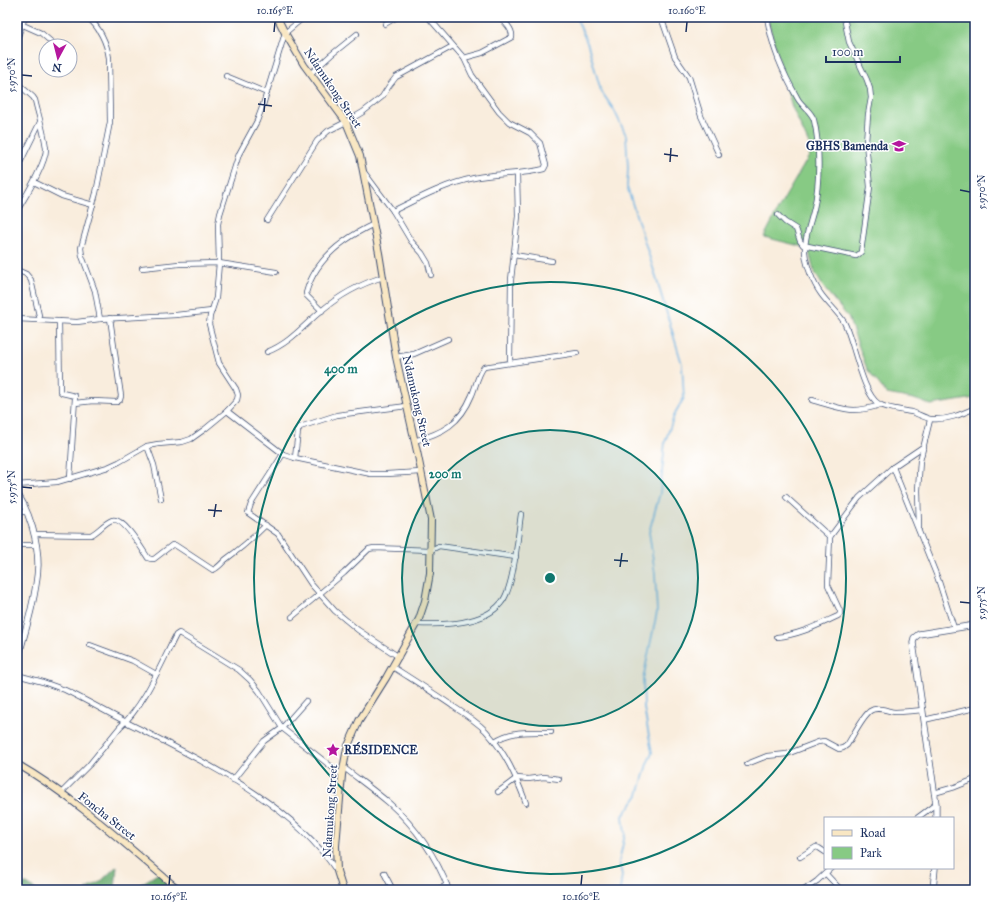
<svg xmlns="http://www.w3.org/2000/svg" width="992" height="907" font-family="'IM FELL Great Primer',serif">
<rect width="100%" height="100%" fill="#fff"/>
<filter id="ink" filterUnits="userSpaceOnUse"><feTurbulence type="fractalNoise" baseFrequency=".025" numOctaves="2"/><feDisplacementMap in="SourceGraphic" scale="8" xChannelSelector="R" yChannelSelector="G"/><feConvolveMatrix kernelMatrix="1 2 1 2 8 2 1 2 1" color-interpolation-filters="sRGB"/></filter>
<filter id="wash" filterUnits="userSpaceOnUse"><feTurbulence type="fractalNoise" baseFrequency=".012" numOctaves="4" result="noise"/><feDisplacementMap in="SourceGraphic" scale="16" xChannelSelector="R" yChannelSelector="G"/><feGaussianBlur stdDeviation="0.9" result="paint"/><feColorMatrix in="noise" values="0 0 0 0 0 0 0 0 0 0 0 0 0 0 0 0 0 1.4 0 .05"/><feComposite in="paint" operator="in"/></filter>
<g filter="url(#wash)">
<rect width="100%" height="100%" fill="#f9eddd"/>
<path fill="#87ca84" stroke="#517c71" d="M767,17H975V398L931,405L914,399L887,394L867,369L848,317L824,288L814,271L808,248L764,237L781,204L812,151L792,107Z"/>
<g fill="#6dae72" stroke="#446e68">
<path d="M117,866L115,890H86L100,882Z"/>
<path d="M159,873L179,890H138L141,884Z"/>
<path d="M27,884L36,890H17V885Z"/>
</g>
<g fill="none" stroke-linecap="round" stroke-linejoin="round">
<path stroke="#6cb2e3" stroke-width="1.5" d="M576,17L588,45L601,91L614,110L626,135L628,168L627,187L655,274L682,364L684,398L675,413L665,442L660,493L649,532L655,574L657,612L643,679L644,708L652,753L647,764L638,795L623,816L625,834L619,862L622,875L620,890"/>
</g>
</g>
<g filter="url(#ink)">
<g fill="none" stroke-linecap="round" stroke-linejoin="round">
<defs>
<g id="minor">
<path d="M87,17C99,26 107,43 109,58L110,122L96,193L81,248L82,256L95,291L100,319"/>
<path d="M661,17L675,57L689,77L701,116L719,155"/>
<path d="M767,17C772,48 782,71 798,99C802,106 812,112 814,120C820,145 820,183 814,208C811,222 804,237 805,252C806,265 813,283 821,294C828,304 838,312 844,322C854,341 862,394 879,404C887,409 903,410 912,412C918,414 927,419 931,419C946,421 962,414 975,408"/>
<path d="M385,24L397,17"/>
<path d="M23,25L41,33L56,46"/>
<path d="M17,39L25,17"/>
<path d="M464,58L482,53L512,37C513,29 505,22 499,17"/>
<path d="M310,74L331,55L357,34"/>
<path d="M226,76L267,93"/>
<path d="M17,83L33,97L35,100C38,114 45,135 46,149C46,164 25,197 17,211"/>
<path d="M17,169L40,122"/>
<path d="M364,172L393,211L411,241L422,253L428,263L431,275"/>
<path d="M34,182L62,196L93,205"/>
<path d="M393,211C419,198 445,184 474,178C497,173 521,175 544,169L546,165L540,143L530,133L509,122L499,112L472,75L464,58L428,17"/>
<path d="M778,215L785,222L796,229L800,241L803,245L856,256L858,255L861,252L870,187L866,142L868,115L871,98L870,89L867,80L849,42L844,17"/>
<path d="M267,220L317,141L328,131L346,122L363,112L382,97L389,86L396,77L453,46"/>
<path d="M514,255L552,261"/>
<path d="M142,268L179,264L219,263L276,272"/>
<path d="M17,270L26,274L31,280L40,320"/>
<path d="M322,311L307,296L306,293C315,260 344,238 374,224"/>
<path d="M17,319L77,322L100,319L176,315L212,311"/>
<path d="M59,321L60,391L62,393L75,396V398L70,479"/>
<path d="M267,352C290,343 303,326 321,311C340,295 360,284 383,277"/>
<path d="M396,357L414,354L448,339"/>
<path d="M510,362L511,280L518,216L517,174"/>
<path d="M812,400C840,408 851,415 880,405"/>
<path d="M75,403L93,401L117,402L120,400L121,396L110,318"/>
<path d="M227,411L283,454L295,458L371,474H386L422,472"/>
<path d="M414,441C443,433 460,424 472,395C476,386 478,374 484,367L577,353"/>
<path d="M147,446L154,465L161,499"/>
<path d="M283,454L251,504L248,513L278,534L311,584L335,611L358,630L399,657"/>
<path d="M295,458L298,431L300,427L337,415L407,406"/>
<path d="M893,467L938,579L954,628"/>
<path d="M17,485L57,482L108,467L119,462L147,446L158,444L182,442L191,439L205,429L227,411L237,400L238,395L236,389L219,363L209,324L210,316L216,298L219,263L218,224L220,214L239,154L257,121L263,105L285,33L304,17"/>
<path d="M786,497L830,537"/>
<path d="M17,512H26"/>
<path d="M919,528L918,490L920,461L930,420"/>
<path d="M34,534L91,535C99,531 104,523 112,520C123,516 142,549 148,558L151,559H154L172,545H175L213,570C218,568 221,564 225,560C240,549 253,538 266,525"/>
<path d="M17,545H36"/>
<path d="M292,617L344,573L369,549L374,548L431,550L439,546L516,557"/>
<path d="M417,624C443,625 483,625 501,603C514,589 518,534 521,514"/>
<path d="M777,637C799,635 818,625 838,616L840,614V611L828,585L830,537L859,498L893,467L924,446"/>
<path d="M90,645L133,661L156,674"/>
<path d="M393,667C413,680 434,693 454,707C465,714 477,722 486,731C505,752 516,776 526,803"/>
<path d="M17,675L43,682L65,690C90,702 113,716 138,728C207,764 291,803 336,870"/>
<path d="M924,720L975,708"/>
<path d="M495,741C513,730 531,732 551,732"/>
<path d="M747,764L767,756L787,754L818,742L824,741L839,749L843,748L847,745C853,736 862,717 870,711C877,706 887,711 895,712C904,712 913,711 923,710"/>
<path d="M343,767C358,779 374,790 389,803C416,827 436,856 449,890"/>
<path d="M233,780L264,741L282,728L306,701"/>
<path d="M498,792L517,778L528,779L544,777L559,779"/>
<path d="M61,793L89,765L120,727C144,706 161,664 176,635L179,633L239,670L250,680L259,691L282,728L342,775"/>
<path d="M934,793L955,787L975,779"/>
<path d="M917,818L936,804"/>
<path d="M800,857L816,847L819,848L825,852"/>
<path d="M384,873L393,890"/>
<path d="M826,874L841,890"/>
<path d="M437,890L447,885"/>
<path d="M804,890L817,881L831,868"/>
</g>
<g id="tertiary">
<path d="M17,493C30,513 38,541 38,565C37,594 25,633 17,661"/>
<path d="M936,818V804L913,643L914,638L919,634L975,625"/>
<path d="M933,890L935,868"/>
</g>
<g id="secondary">
<path d="M277,17L285,33L304,65L346,122L360,156L379,253L396,357L418,456L431,520L430,573L425,601L419,619L386,678L359,721L347,748L342,775L336,846L337,871L343,890"/>
<path d="M17,764C76,798 127,846 179,890"/>
</g>
</defs>
<use href="#minor" stroke="#3c4c71" stroke-width="6"/>
<use href="#tertiary" stroke="#3c4c71" stroke-width="7"/>
<use href="#secondary" stroke="#3c4c71" stroke-width="8"/>
<use href="#minor" stroke="#fff" stroke-width="4.5"/>
<use href="#tertiary" stroke="#fff" stroke-width="5.5"/>
<use href="#secondary" stroke="#f9e7c3" stroke-width="6"/>
</g>
</g>
<path fill="none" stroke="#1b2f5e" stroke-width="1.5" d="M274,32L275,22M686,32L687,22M22,75L32,76M258,104L272,106M264,112L265,98M664,154L678,156M670,162L671,148M960,190L970,192M22,487L32,488M208,510L222,511M214,517L216,504M614,560L628,561M620,567L622,553M960,602L970,603M169,885L170,875M581,885L582,875"/>
<circle cx="550" cy="578" r="148" fill="#0f766e" fill-opacity=".12"/>
<g fill="none" stroke="#0f766e" stroke-width="2">
<circle cx="550" cy="578" r="148"/>
<circle cx="550" cy="578" r="296"/>
</g>
<defs>
<symbol id="school-bare" viewBox="-9 -9 18 18"><path d="M0-5L7-2L0 1L-7-2ZM-4 1L0 2.5L4 1V4Q0 6-4 4Z" fill="#b5179e" stroke="#fff" stroke-width="2.5" paint-order="stroke"/></symbol>
<symbol id="sight-bare" viewBox="-9 -9 18 18"><path d="M0-6L1.8-2.2L6-1.7L2.9 1.2L3.7 5.4L0 3.3L-3.7 5.4L-2.9 1.2L-6-1.7L-1.8-2.2Z" fill="#b5179e" stroke="#fff" stroke-width="2.5" paint-order="stroke"/></symbol>
</defs>
<g fill-rule="evenodd">
<use href="#school-bare" x="889" y="136" width="20" height="20"/>
<use href="#sight-bare" x="323" y="740" width="20" height="20"/>
</g>
<g text-anchor="middle" dominant-baseline="central" stroke-width="3" stroke-linejoin="round" paint-order="stroke">
<g font-size="12" fill="#1b2f5e" stroke="#fff">
<text transform="translate(333 88) rotate(56)">Ndamukong Street</text>
<text transform="translate(417 401) rotate(77)">Ndamukong Street</text>
<text transform="translate(330 811) rotate(-86)">Ndamukong Street</text>
<text transform="translate(107 816) rotate(38)">Foncha Street</text>
</g>
<g font-size="12" font-weight="bold" fill="#1b2f5e" stroke="#fff" text-anchor="end">
<text x="888" y="146">GBHS Bamenda</text>
<text x="344" y="750" text-anchor="start">RÉSIDENCE</text>
</g>
</g>
<circle cx="550" cy="578" r="6" fill="#0f766e" stroke="#fff" stroke-width="2"/>
<g font-size="12" text-anchor="middle" font-weight="bold" fill="#0f766e" stroke="#fff" stroke-width="3" stroke-linejoin="round" paint-order="stroke">
<text x="341" y="373">400 m</text>
<text x="445" y="478">200 m</text>
</g>
<rect width="992" height="907" fill="none" stroke="#fff" stroke-width="44"/>
<rect x="824" y="817" width="130" height="52" fill="#ffffff" stroke="#a4acbf"/>
<rect x="832" y="830" width="20" height="6" fill="#f9e7c3" stroke="#a4acbf"/>
<text x="860" y="837" font-size="12" fill="#1b2f5e">Road</text>
<rect x="832" y="847" width="20" height="12" fill="#87ca84" stroke="#a4acbf"/>
<text x="860" y="857" font-size="12" fill="#1b2f5e">Park</text>
<g transform="translate(58 58) rotate(187)"><circle r="19" fill="#ffffff" stroke="#a4acbf"/>
<path d="M0-3L7 15L0 10L-7 15Z" fill="#b5179e"/>
<text y="-6" font-size="11" font-weight="bold" text-anchor="middle" fill="#1b2f5e">N</text>
</g>
<path d="M826 56v6h74v-6" fill="none" stroke="#1b2f5e" stroke-width="2"/>
<text x="832" y="56" font-size="12" fill="#1b2f5e" stroke="#ffffff" stroke-width="3" paint-order="stroke">100 m</text>
<rect x="22" y="22" width="948" height="863" fill="none" stroke="#1b2f5e" stroke-width="1.5"/>
<g font-size="10" text-anchor="middle" fill="#1b2f5e">
<text x="275" y="14">10.165°E</text>
<text x="687" y="14">10.160°E</text>
<text transform="translate(11 75) rotate(-90)" y="4">5.970°N</text>
<text transform="translate(981 192) rotate(-90)" y="4">5.970°N</text>
<text transform="translate(11 487) rotate(-90)" y="4">5.975°N</text>
<text transform="translate(981 603) rotate(-90)" y="4">5.975°N</text>
<text x="169" y="900">10.165°E</text>
<text x="581" y="900">10.160°E</text>
</g>
</svg>
